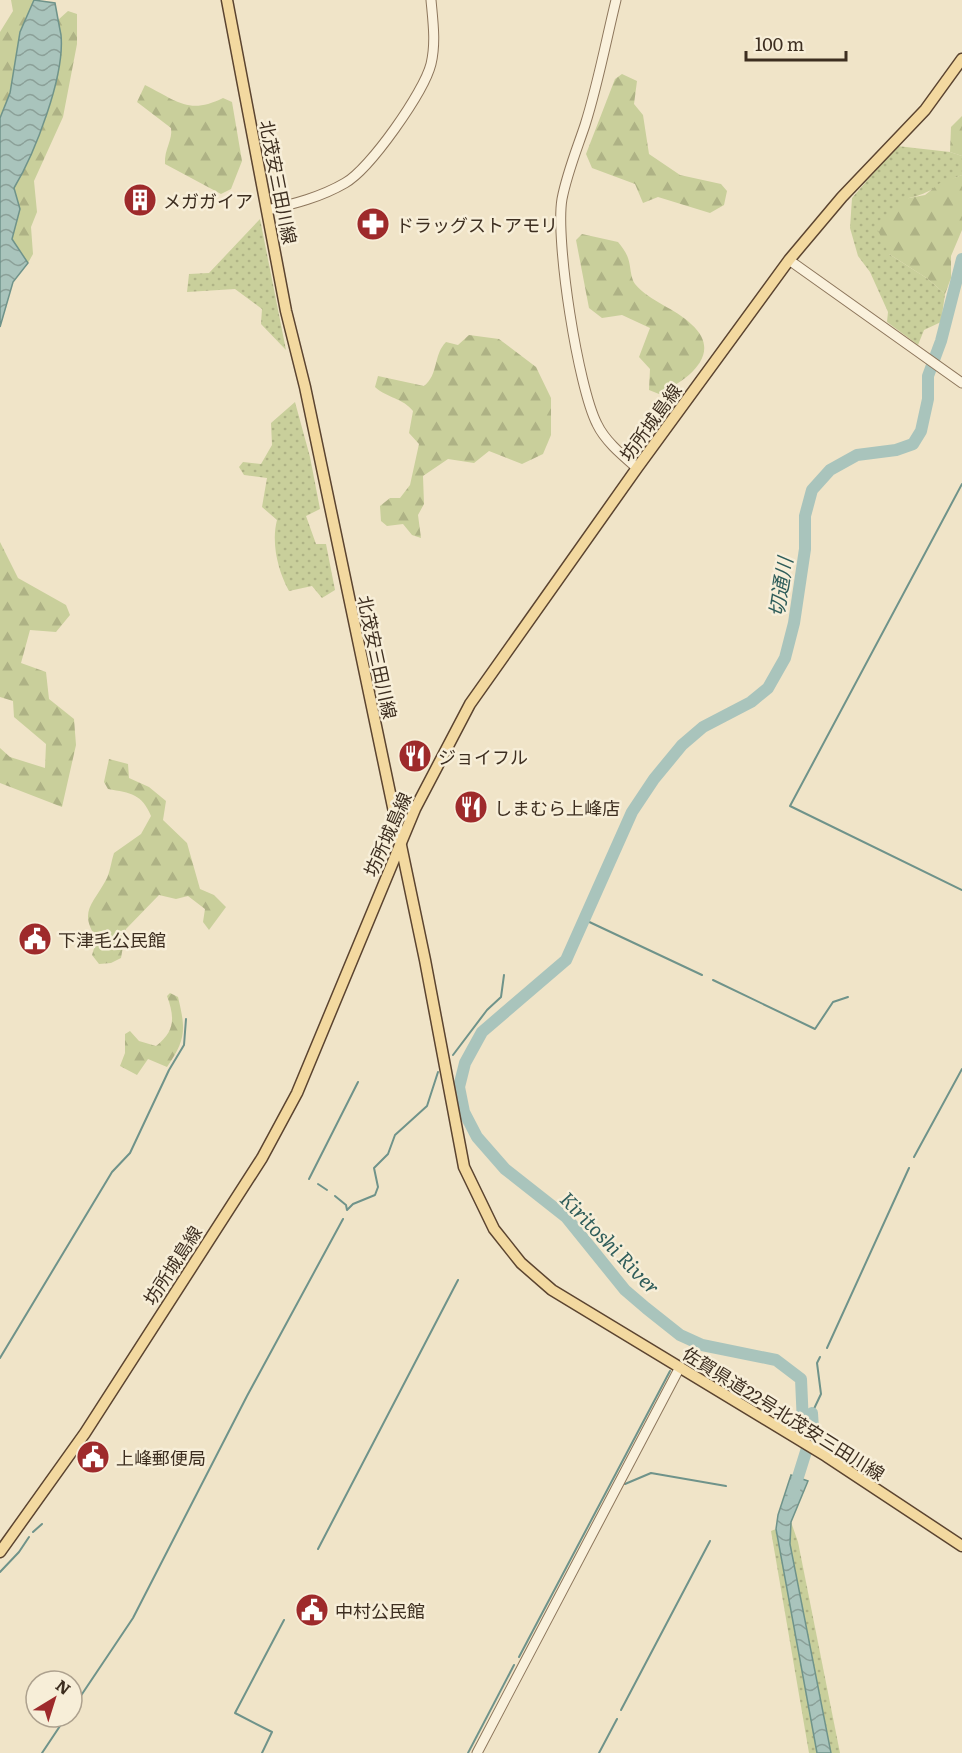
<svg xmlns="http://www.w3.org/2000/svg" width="962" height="1753" font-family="Literata,'Noto Sans JP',serif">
<defs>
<pattern id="grass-dots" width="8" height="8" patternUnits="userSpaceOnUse" patternTransform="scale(1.5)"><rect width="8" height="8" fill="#c9cf9b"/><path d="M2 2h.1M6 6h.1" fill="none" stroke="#aeb285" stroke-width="1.8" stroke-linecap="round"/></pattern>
<pattern id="forest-firs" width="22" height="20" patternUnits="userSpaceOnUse" patternTransform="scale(1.5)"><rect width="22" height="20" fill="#c9cf9b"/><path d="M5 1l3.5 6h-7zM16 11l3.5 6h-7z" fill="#aeb285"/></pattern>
<pattern id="water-waves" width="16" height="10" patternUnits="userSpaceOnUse" patternTransform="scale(1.5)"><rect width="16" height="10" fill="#a9c4bc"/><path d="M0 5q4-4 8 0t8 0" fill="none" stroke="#8ba098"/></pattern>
</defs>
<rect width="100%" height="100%" fill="#f0e4c8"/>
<g fill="url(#grass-dots)">
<path d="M897,146L950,152L962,156V175C943,182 929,194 909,198L889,254L928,279L945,294L941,322L924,330L918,345L887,322L888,312L870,272L858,256L850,228L852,198Z"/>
<path d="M260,219L286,350L261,324L262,309L235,289L187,292L189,274L209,273Z"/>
<path d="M295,402L310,457L320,509L306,516L316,544H326L335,590L322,598L312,586L289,591C278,571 271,543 277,520L262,507L267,478L244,475L239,467L243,462L261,464L272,445L271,423Z"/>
<path d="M791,1522L798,1542L840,1753H831L790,1544Z"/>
<path d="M776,1529L817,1753H809L771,1531Z"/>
</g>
<g fill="url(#forest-firs)">
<path d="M11,0H34L20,32L10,93L0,118V32L13,11Z"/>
<path d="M68,11L77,14V44L63,117L34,181L37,212L31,227L33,254L28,263L12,239L20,210L14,188C40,144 67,72 58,20Z"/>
<path d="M622,74L637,81L634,104L643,115L649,154L680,175L721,184L727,191L724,205L710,213L658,197L643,203L635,184L592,168L586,154L615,79Z"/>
<path d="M145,85C177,101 189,115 223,98L232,102L242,161L231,189L221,194L165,164C164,149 173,140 171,128L137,102Z"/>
<path d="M962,116V156L950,152L951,127Z"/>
<path d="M962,175V230L951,256V278L945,294L928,279L889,254L875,224L909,198L925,195L940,183Z"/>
<path d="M582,234L618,242C622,247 626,252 628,258C631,266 630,277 635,284C650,302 675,308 691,324C725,354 686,381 659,394L649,390L650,369L639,357L650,328L622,315L602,318L589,308L576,240Z"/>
<path d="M469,335L499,339L536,367L551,398V435L543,454L522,464L489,451L474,463L448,459L423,476L424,504L418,515L421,538L412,535L403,524L387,526L381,521L380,506L390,498H400L410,485L419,444L409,433L413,411C403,398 387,398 375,387L378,376L424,386C439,374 433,355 446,342L458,345Z"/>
<path d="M0,542L18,578L66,605L70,615L56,632L30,630L21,663L46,672L49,699L74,719L76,745L62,807L0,783V748L10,757L45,768L46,744L14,717L13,701L0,697Z"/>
<path d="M109,759L128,764L129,778L149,787L166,801L163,820L187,843L200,889L214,895L226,907L209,930L203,922L205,909L188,896L176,899L159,895L126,929L121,958L111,963L99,964L92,955L97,939C78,912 93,904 106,880C110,873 111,862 114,853L141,834L151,816C142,794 131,793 108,789L104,782Z"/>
<path d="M170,993L178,997C186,1030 186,1039 167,1067L148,1059L137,1075L120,1066L125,1053V1034L130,1031L139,1041L156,1046C175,1031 175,1018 167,996Z"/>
</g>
<g fill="url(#water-waves)" stroke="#6f938a" stroke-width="1.5">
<path d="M34,0L55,3C57,14 59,25 61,35C65,76 35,153 14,188L20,209L12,239L28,263L13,282L0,327V118L10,93L20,32Z"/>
<path d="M791,1475L808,1481L791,1522L790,1544L831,1753H817L776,1529L778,1515Z"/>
</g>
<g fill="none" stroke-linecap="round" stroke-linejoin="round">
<g stroke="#6f938a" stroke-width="2">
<path d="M962,484L790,806L962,890"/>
<path d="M583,919L702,975"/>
<path d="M713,980L815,1029L833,1002L848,997"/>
<path d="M453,1055L487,1010L501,997L504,975"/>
<path d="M914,1157L962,1069"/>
<path d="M309,1179L358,1082"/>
<path d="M318,1184L327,1190"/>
<path d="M335,1196L346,1205L347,1210L353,1204L375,1195L378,1187L374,1168L388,1154L395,1135L427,1106L438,1072"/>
<path d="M827,1348L909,1168"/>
<path d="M0,1358L112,1172L130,1153L169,1070L184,1045L186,1019"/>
<path d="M812,1413L821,1394L817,1363L820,1357"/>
<path d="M625,1484L651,1473L726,1486"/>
<path d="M33,1532L42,1524"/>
<path d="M318,1549L458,1280"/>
<path d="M0,1572L19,1552L29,1537"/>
<path d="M519,1657L670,1371"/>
<path d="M72,1709L133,1618L247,1396L343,1219"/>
<path d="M621,1710L710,1541"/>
<path d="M42,1753L66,1717"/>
<path d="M262,1753L272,1732L235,1713L284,1620"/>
<path d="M468,1753L514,1665"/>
<path d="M599,1753L617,1719"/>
</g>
<path stroke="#a9c4bc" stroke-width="12" d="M793,1493L813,1429L812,1413L803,1424L801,1379L776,1360L702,1345L680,1335L646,1308L625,1290L566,1217L505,1169L477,1137L464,1112L459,1087L465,1063L482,1032L566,960L632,812L654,779L682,745L703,727L751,702L768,688L785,658L794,623L805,549V516L812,490L830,470L857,455L896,450L913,444L921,431L928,399V376L941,341L962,259"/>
<defs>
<g id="minor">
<path d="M616,0C606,41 598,84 585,125C577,149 567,173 562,199C555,240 578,387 597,424C605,441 622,455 637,468"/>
<path d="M267,210C294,204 321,197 345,183C370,169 424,92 431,64C436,43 433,22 431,0"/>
<path d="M789,260L962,383"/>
<path d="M477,1753L680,1367"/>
</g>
<g id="major">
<path d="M227,0L286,311L305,387L425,960L464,1167L494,1229L521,1263L552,1290L826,1456L962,1546"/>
<path d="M0,1552L85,1433L262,1158L297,1093L415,809L470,704L637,468L789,260L842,197L925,110L962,59"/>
</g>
</defs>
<use href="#minor" stroke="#8d765c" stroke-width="11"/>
<use href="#major" stroke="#5b4430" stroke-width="13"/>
<use href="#minor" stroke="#faf1dc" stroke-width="9"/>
<use href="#major" stroke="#f3d9a0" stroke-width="10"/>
</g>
<defs>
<symbol id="building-disc" viewBox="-11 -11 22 22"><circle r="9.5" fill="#9e2a2b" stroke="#f7eed8"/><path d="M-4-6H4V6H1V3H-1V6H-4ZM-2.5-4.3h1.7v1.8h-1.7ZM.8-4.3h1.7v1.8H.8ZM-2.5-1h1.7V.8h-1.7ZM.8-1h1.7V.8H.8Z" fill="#fff"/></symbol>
<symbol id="pharmacy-disc" viewBox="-11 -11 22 22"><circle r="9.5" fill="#9e2a2b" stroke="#f7eed8"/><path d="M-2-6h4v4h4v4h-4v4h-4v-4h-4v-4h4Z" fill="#fff"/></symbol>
<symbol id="restaurant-disc" viewBox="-11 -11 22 22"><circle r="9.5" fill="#9e2a2b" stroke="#f7eed8"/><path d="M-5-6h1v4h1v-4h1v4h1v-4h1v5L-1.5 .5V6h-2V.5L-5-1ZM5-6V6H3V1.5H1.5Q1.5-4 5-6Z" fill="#fff"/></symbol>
<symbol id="civic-disc" viewBox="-11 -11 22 22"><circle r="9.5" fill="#9e2a2b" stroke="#f7eed8"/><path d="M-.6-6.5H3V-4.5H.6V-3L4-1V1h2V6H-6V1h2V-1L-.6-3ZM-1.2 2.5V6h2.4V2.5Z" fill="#fff"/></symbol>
</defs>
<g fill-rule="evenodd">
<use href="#building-disc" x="121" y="181" width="38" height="38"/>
<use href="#pharmacy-disc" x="354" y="205" width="38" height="38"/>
<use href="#restaurant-disc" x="396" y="737" width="38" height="38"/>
<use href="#restaurant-disc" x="452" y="788" width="38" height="38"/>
<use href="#civic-disc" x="16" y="920" width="38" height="38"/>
<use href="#civic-disc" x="74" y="1438" width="38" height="38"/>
<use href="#civic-disc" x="293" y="1591" width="38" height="38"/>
</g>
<g text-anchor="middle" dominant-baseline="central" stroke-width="5" stroke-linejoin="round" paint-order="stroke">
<g font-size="18" fill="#3d2e20" stroke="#f7eed8">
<text transform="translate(279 182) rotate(79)">北茂安三田川線</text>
<text transform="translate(650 422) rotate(-54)">坊所城島線</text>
<text transform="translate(378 657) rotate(78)">北茂安三田川線</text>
<text transform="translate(387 834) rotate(-66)">坊所城島線</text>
<text transform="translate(172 1265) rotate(-57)">坊所城島線</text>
<text transform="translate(784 1413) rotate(32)">佐賀県道22号北茂安三田川線</text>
</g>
<g font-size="18" fill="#3d2e20" stroke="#f7eed8" text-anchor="start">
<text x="163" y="200">メガガイア</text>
<text x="396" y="224">ドラッグストアモリ</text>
<text x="438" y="756">ジョイフル</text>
<text x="494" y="807">しまむら上峰店</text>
<text x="58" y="939">下津毛公民館</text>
<text x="116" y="1457">上峰郵便局</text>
<text x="335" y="1610">中村公民館</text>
</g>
<g font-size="20" font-style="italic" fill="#2f5d5a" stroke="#f7eed8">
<text transform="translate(779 587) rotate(-81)">切通川</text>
<text transform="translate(611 1242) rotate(46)">Kiritoshi River</text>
</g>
</g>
<g transform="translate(54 1699) rotate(38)"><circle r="28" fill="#f7eed8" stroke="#ada18e" stroke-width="1.5"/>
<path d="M0-4.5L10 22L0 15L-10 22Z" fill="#9e2a2b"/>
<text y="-9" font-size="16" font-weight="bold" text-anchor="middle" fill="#3d2e20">N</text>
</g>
<path d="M746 51v9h100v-9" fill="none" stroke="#3d2e20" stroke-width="3"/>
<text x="755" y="51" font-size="18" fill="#3d2e20" stroke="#f7eed8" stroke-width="4.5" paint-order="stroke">100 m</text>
</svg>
